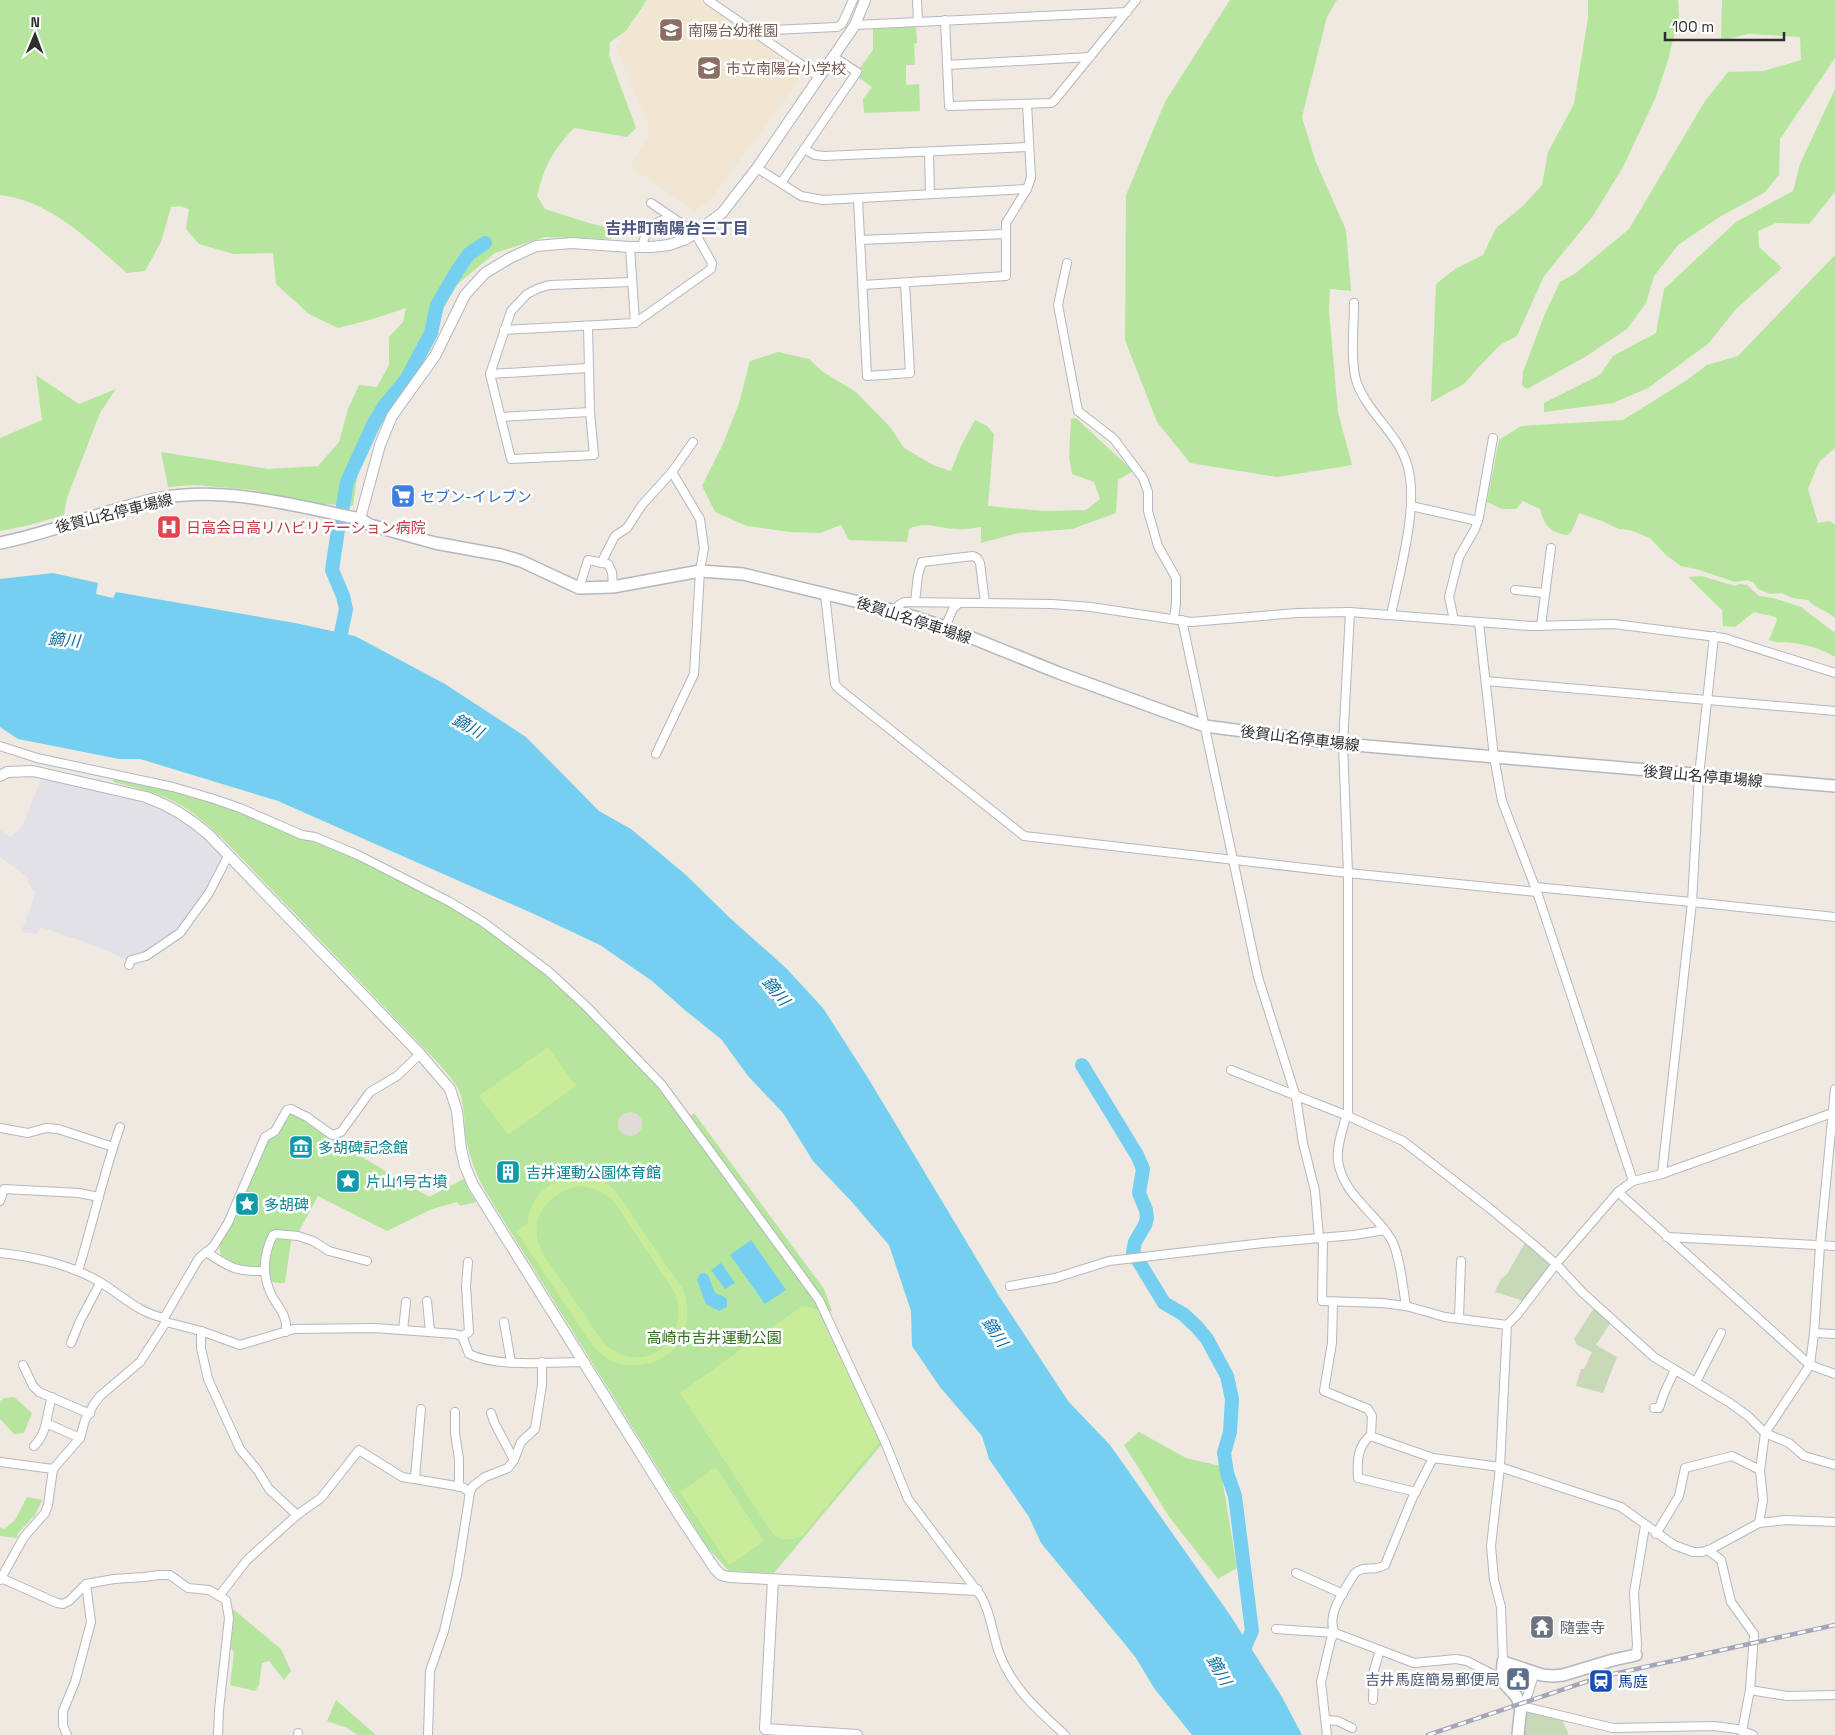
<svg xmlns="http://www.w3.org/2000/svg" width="1835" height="1735" font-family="'Space Grotesk','Noto Sans JP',sans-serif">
<rect width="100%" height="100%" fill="#efe9e1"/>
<path fill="#e3e1e8" d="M42,777L160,807L179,816L196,830L225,858L219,872L180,932L146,954L140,955L127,960L96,946L41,927L37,934L25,933L22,930L36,893L27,882L29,878L0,857V830L11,837L22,826Z"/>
<path fill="#f0e6d1" d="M649,0H699L801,71L800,79L714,195L695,212L630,166L649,137L648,125L616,47Z"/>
<g fill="#b6e59e">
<path d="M0,0H647L626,31L610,42L609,55L636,128L627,137L574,128C552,151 545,165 537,196L545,209L589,223L632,234L608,239L545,237L495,253L454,287L437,322L412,356L359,464L353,506L309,503L252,490L196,485L168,487L161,452L268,469L318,466L339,442L348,409L359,385L377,387L389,365V337L403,322L406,308L373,319L338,328L309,314L276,284L273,253L234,254L199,244L186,229L189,209L180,206L171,207L161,242L145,271L127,273C89,241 52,201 0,195Z"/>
<path d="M1230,0H1337L1327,17L1302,117L1315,160L1346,230L1351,291L1330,289L1329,311L1338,412L1352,465L1277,477L1190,463L1157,422L1125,340L1126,195L1165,102Z"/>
<path d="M1588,0H1678L1679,16L1668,60L1655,99L1623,167L1593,216L1544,276L1517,336L1500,345L1479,367L1464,384L1431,402L1436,284L1455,269L1483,255L1496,228L1523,206L1542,185L1548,152L1574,104L1588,18Z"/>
<path d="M1722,0H1835V58L1780,139L1779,175L1764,193L1721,216L1678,245L1654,276L1646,303L1627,329L1585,357L1527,389L1522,385L1523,372L1544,316L1560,282L1576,273L1629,229L1705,101L1728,72L1763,71L1801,60L1800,37L1748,34L1721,41Z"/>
<path d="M916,26L917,43L914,44L915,65H906V85L919,84L920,111L864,113L863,99L872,87L858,77L863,70L860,68L873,50V28Z"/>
<path d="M1835,89V192L1809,224L1776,223L1758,231L1759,247L1782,268L1736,309L1709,343L1648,388L1613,403L1544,412V403L1600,375L1613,356L1656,333L1664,289L1736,222L1793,191L1800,164Z"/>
<path d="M1835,255V448L1819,462L1808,489L1818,523L1830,521L1835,525V618C1825,609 1817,610 1808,600L1792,598L1782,593L1770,594L1758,589L1753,582L1747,580L1735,582L1696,569L1681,566L1666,555L1650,538L1630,530L1619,529L1602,521L1579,513L1572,531L1567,535C1549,532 1545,526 1540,509L1523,501L1516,509H1502L1487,502L1499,440L1521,426L1623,420L1687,380L1707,365L1738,356Z"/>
<path d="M778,352L809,359L823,372L856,392L891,428L904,448L933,465L951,471L961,446L975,420L987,426L994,434L988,506L1044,511L1086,510L1100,499L1094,482L1072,474L1069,457L1071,419L1076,418L1133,471L1118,480L1116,513L1072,529L1018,533L981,543V527C973,528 965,530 957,529C940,529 926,520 909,529L907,542L849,540L841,525L820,533L790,532L747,526L715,512L702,486L723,444L739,403L750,361Z"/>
<path d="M36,375L79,404L116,389L100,413L67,498L64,515L30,525L0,531V438L42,420Z"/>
<path d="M1702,576L1735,586L1739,584L1747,585L1759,596L1773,598L1801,607L1835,633V657C1822,649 1808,645 1793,643C1784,641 1778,644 1769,640L1777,620L1776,617L1754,612L1735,627L1723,626L1722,610L1688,577Z"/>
<path d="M116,773L173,786L302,832L317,833L399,871L451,898L485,920L516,942L550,970L690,1117L694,1113L824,1289L832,1311L829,1312L887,1438L774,1573L729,1571L707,1547L487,1194C477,1177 470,1159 466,1139C464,1124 465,1108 460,1093C455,1082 447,1073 439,1064L224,840C211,828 198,815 182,806C161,793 136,788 113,782Z"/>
<path d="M291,1112L327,1136L429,1197L464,1179L468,1189L476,1202L460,1206L457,1202L432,1209L387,1231L318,1196L298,1233L292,1234L285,1283C270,1283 269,1281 258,1270C245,1270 233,1265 221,1257L219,1243L267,1140L277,1133Z"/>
<path d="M14,1397L32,1413L24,1433L14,1434L0,1419V1401L5,1398Z"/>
<path d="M1139,1432L1186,1458L1220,1466L1237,1568L1218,1579L1170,1518L1124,1445Z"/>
<path d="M27,1497L42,1500L35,1515L18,1533L17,1538L0,1536V1527L4,1529L15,1520Z"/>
<path d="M228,1605L281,1649L291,1671L284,1680L269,1661L262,1663L259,1685L255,1691L230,1685L234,1653L232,1649L222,1646L227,1629Z"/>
<path d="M336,1700L376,1735H358L347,1728L327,1721Z"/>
</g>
<g fill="#c8d9b8">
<path d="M1526,1241L1553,1265L1524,1301L1495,1292L1501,1279L1507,1274Z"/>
<path d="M1594,1308L1611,1322L1596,1345L1617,1357L1603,1393L1576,1386L1581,1369H1584L1592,1352L1577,1345L1574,1339Z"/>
<path d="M1531,1709L1562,1720L1569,1735H1522L1526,1711Z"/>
</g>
<g fill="#c9ec9a" fill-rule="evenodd">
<path d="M548,1047L576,1086L508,1135L479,1096Z"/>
<path d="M576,1175C591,1176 604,1180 615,1190L684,1291C694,1326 679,1361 640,1365C630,1366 619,1365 610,1360C602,1356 596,1349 590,1342L516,1231L528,1223C528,1197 552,1179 576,1175ZM578,1186C592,1187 602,1191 613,1200L675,1293C693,1344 638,1380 602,1341C587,1318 572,1296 557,1274C551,1265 542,1255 539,1244C529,1215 551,1192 578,1186Z"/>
<path d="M802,1306L814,1308L818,1311L881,1440L803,1535C792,1541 781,1542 772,1533L680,1393Z"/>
<path d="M716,1467L764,1541L729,1565L680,1492Z"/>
</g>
<circle fill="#dfdcd8" cx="630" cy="1124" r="12"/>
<g fill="#75cff0">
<path d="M53,573L98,583L96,594L113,598L116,592L295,623L355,636L445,684L526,737L599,811L631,829L686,875L731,919L786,968L823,1008L868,1078L999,1296L1032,1346L1068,1401L1110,1445L1230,1615L1282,1697L1302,1735H1192L1154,1688L1136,1658L1119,1637L1041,1543L1029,1517L989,1459L982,1436L940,1387L912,1346L911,1311L889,1245L851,1201L813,1161L783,1113L748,1076L721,1039L686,1011L652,981L600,945L534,914L278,801L140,759H119L18,739L0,727V579Z"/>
<path d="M751,1240L786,1290L765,1304L730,1255Z"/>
<path d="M721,1263L735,1283L725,1289L711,1270Z"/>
<path d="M704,1273L708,1275L715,1293L725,1297L727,1300V1307L719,1311L706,1304L697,1280L700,1274Z"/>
</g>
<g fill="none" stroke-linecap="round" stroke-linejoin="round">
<g stroke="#75cff0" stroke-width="14">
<path d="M343,506L347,482L374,423L385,405L406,380L431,333L437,305L457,271L469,254L485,243"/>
<path d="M339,523L332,570L343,596L346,609L341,633L340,652"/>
<path d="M1082,1065L1137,1155L1143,1169L1139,1193L1146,1210L1147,1218L1145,1225L1135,1242L1133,1252L1164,1303L1183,1314L1197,1327L1207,1339L1227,1376L1232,1399L1230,1432L1224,1453L1227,1473L1235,1496L1252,1631L1240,1658"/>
</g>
<defs>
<g id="minor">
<path d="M708,0L819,77"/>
<path d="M917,0L918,21"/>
<path d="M945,20L949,106L1051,103L1054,101L1136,0"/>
<path d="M855,25L1127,12"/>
<path d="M753,31L837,27L842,24L853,0"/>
<path d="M947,65L1090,57"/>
<path d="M804,149L815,155L824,156L1028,147"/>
<path d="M929,152L930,194"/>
<path d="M757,168L801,196L823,200L1027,189"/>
<path d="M781,183L857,72L834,57"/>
<path d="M858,199L867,376L910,373L905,283"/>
<path d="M860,240L1005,234"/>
<path d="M630,247L635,323"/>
<path d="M642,247C646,227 653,222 672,217"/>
<path d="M1067,263L1058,305L1078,411L1114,439L1143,478L1148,492V511L1158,546L1176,578V604L1174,618"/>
<path d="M863,285L1006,276V223L1027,189L1031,178L1027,104"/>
<path d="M1354,303C1354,325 1350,364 1357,383C1368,413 1398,434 1407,464C1420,504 1399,574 1391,615"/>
<path d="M588,326L590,412L594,455L511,459L490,374L511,311L527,294L539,288L550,285L632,282"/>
<path d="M504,330L635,323L711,269L712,263L695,233L651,203"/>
<path d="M490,374L588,368"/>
<path d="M501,417L590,412"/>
<path d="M1411,506L1478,521"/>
<path d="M601,563L615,536L627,528L642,505L672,472L693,442"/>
<path d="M579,588L588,560L608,564L612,572L613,587"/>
<path d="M1515,590L1545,593"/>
<path d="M825,594L835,684L838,688L1024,836L1348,873L1537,892"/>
<path d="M915,602L918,575L922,562L973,556L977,558L980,563L985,603"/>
<path d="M896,611L899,605L904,602L1052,604L1091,607L1191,622L1297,613L1350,612L1531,626L1614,624L1724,638L1835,673"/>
<path d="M1182,620L1258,977L1296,1097L1303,1143L1315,1191L1319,1238"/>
<path d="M1454,620L1449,597L1459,557L1475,529L1479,517L1493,438"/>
<path d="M1479,623L1494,757L1502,801L1537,892L1633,1181"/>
<path d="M1541,626L1551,548"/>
<path d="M945,627L953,609L959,603"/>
<path d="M1486,681L1835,711"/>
<path d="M0,746L37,758L173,787L214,799L240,808L302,835L315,837L358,855L450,902L483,922L548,971L586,1006L662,1085L819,1300L885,1442L908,1499L981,1596C992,1615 992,1635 1000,1655C1013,1689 1039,1711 1065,1735"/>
<path d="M656,754L694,674L700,571L704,548L700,519L672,472"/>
<path d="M1535,887L1692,902L1835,917"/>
<path d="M129,965L131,960L146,956L180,933L209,893L228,856"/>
<path d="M1231,1070L1348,1116L1403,1141L1488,1207L1533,1244L1556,1264L1583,1293L1654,1357L1730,1403L1748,1416L1765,1433L1789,1443L1804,1456L1835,1465"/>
<path d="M1346,1116C1343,1130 1336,1146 1338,1161C1343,1195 1375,1212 1391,1239C1400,1254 1403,1289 1406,1306"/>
<path d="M1348,1116V873L1343,744L1350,612"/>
<path d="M0,1128L28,1133L46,1128L58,1129L113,1147"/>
<path d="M1662,1174L1692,902L1699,776L1714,636"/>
<path d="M1618,1192L1810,1365L1835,1374"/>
<path d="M0,1201L4,1189L79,1193L99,1197"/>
<path d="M1667,1237L1835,1246"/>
<path d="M1323,1239L1322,1301L1382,1303L1406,1306L1445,1317L1507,1325"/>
<path d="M206,1252C229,1267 236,1272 264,1271"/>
<path d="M0,1253C35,1257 69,1264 100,1282C123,1296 137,1312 164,1318L166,1322L201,1331L240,1345L294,1329L375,1328L455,1334L462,1336L469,1354C498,1368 552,1362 585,1362"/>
<path d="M78,1271C93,1223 103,1175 120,1127"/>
<path d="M1010,1286L1055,1278L1109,1261L1263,1243L1354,1235L1385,1230"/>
<path d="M427,1301L430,1332"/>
<path d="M1333,1302L1332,1343L1324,1391L1368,1409L1372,1416L1371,1435L1373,1437L1433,1458L1500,1467L1621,1507L1674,1545L1693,1552H1702L1711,1549L1759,1523L1786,1520L1835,1522"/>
<path d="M164,1318L199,1258L213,1247L228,1223L265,1137L275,1131L287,1110L291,1109L307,1117L332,1135L341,1132L370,1092L397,1076L420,1054"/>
<path d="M1459,1318L1461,1261"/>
<path d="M504,1322L511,1362"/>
<path d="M403,1330L406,1302"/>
<path d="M201,1331V1348L208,1379L240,1449L258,1471L269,1489L297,1515"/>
<path d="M286,1332C288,1317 279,1308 272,1296C262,1276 263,1255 273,1235L276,1234L298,1236L313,1241L329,1251L367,1261"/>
<path d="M1814,1333L1835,1334"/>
<path d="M462,1336L469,1332L466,1286L468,1262"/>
<path d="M71,1343L80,1321L100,1283"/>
<path d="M23,1365L33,1386L39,1392L90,1414"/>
<path d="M1696,1382L1721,1333"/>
<path d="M1654,1408H1659L1665,1391L1675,1370"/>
<path d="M455,1412V1433L459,1459V1487"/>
<path d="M491,1413L495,1424L514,1460"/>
<path d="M46,1423L80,1438"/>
<path d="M1371,1435C1357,1446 1357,1462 1358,1478L1416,1492"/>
<path d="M34,1446C48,1432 46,1415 52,1397"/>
<path d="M1433,1458L1412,1499L1385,1565C1375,1572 1363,1565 1355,1573C1346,1588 1325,1615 1335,1633L1414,1663L1456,1659L1467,1661L1502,1679"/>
<path d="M0,1462L53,1469"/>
<path d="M415,1478L421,1409"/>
<path d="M1759,1523L1763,1500L1760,1470L1765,1433L1810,1365L1814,1333L1820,1246L1835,1089"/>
<path d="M1656,1534L1679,1496L1685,1468L1732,1456L1760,1470"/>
<path d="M1708,1550L1721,1560L1731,1602L1754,1634L1750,1690L1742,1731"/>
<path d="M1296,1573L1343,1594"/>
<path d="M1,1578L57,1603L63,1604L69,1601L86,1584L114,1579L144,1577L159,1575H170L188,1588L209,1590L226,1600L229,1618L219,1710L218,1735"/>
<path d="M0,1580L24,1537L45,1513L48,1505L53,1469L80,1438L85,1420L94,1404L100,1396L140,1362L166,1322"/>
<path d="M219,1596L247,1560L297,1515L321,1498L359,1450L402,1477L462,1487L470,1492"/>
<path d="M1276,1629L1335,1633L1331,1639L1321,1682L1327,1735"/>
<path d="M1636,1655L1637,1645L1634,1593L1645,1526"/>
<path d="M1503,1662L1501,1607L1494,1580L1491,1546L1500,1467L1507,1325L1517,1315L1556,1264L1618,1192L1633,1181L1662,1174L1835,1112"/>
<path d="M1750,1690L1787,1696L1835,1695"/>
<path d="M1527,1697L1535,1672"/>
<path d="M1373,1700L1374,1670L1380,1650"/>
<path d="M1521,1706L1613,1728L1714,1726L1737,1729L1753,1735"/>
<path d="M1327,1720L1338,1721L1352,1728"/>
<path d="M67,1735L63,1725V1711L75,1682L91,1622L86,1584"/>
<path d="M298,1735V1733"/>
<path d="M428,1735L430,1671L444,1631L457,1575L470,1492L473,1486L485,1477L508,1468L514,1460L521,1442L535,1429L542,1385V1362"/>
</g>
<g id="tertiary">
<path d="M360,519L380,445L392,416L435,356L465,295L485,273L510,258L536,246L572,243L630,247H652L669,245L686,239L695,233L722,213L757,168L855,25L865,0"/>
<path d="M0,776L7,772L33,771L146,797C171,806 190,818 209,835L420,1054L450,1089L457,1111L461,1149L465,1166L473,1185L679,1515L715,1569L721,1575L729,1577L977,1590"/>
<path d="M773,1580L765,1729L857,1735"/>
</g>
<g id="secondary">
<path d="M0,543C55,532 107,509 161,498C225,486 297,506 360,519L370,525L435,543L501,555L521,561L579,588L613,587L700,571L743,574L896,611L945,627L1059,673L1205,726L1343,744L1835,786"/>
<path d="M1518,1735L1521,1706L1516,1696L1504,1683L1502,1679L1503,1662L1542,1675L1553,1676L1563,1675L1613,1660L1636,1655"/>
</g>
</defs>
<use href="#minor" stroke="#b4b7c1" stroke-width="10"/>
<use href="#tertiary" stroke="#b4b7c1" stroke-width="12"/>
<use href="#secondary" stroke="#b4b7c1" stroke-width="14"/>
<use href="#minor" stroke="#fff" stroke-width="8"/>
<use href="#tertiary" stroke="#fff" stroke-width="10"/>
<use href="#secondary" stroke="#fff" stroke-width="11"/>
<defs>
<path id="rail" d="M1428,1735L1600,1677L1835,1625"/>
</defs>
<use href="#rail" stroke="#a3a6b8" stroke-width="4.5"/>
<use href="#rail" stroke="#fff" stroke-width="2.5" stroke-dasharray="8" stroke-linecap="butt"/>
</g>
<defs>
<symbol id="school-square" viewBox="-11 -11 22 22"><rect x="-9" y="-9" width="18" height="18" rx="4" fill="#8d6e63" stroke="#fff"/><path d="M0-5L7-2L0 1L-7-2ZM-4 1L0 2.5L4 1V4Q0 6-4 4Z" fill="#fff"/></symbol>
<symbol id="supermarket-square" viewBox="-11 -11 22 22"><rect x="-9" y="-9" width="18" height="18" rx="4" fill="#3f7fe0" stroke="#fff"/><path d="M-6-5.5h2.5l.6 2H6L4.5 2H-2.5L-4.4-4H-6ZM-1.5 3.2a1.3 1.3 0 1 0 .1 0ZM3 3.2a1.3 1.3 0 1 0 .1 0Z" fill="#fff"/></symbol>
<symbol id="hospital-square" viewBox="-11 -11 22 22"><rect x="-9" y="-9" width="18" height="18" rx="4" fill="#e0444e" stroke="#fff"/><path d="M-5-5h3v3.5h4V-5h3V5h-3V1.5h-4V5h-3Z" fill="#fff"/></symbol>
<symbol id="museum-square" viewBox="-11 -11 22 22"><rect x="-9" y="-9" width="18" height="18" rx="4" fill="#0f9aa8" stroke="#fff"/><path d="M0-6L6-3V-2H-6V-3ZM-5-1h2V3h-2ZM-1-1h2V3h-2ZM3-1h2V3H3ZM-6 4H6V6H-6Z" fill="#fff"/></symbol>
<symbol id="building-square" viewBox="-11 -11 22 22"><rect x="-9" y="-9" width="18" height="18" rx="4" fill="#0f9aa8" stroke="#fff"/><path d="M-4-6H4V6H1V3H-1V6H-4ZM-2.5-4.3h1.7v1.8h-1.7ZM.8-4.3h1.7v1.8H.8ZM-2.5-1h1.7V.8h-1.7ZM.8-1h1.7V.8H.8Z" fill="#fff"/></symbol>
<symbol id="sight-square" viewBox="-11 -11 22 22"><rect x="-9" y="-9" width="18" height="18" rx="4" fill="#0f9aa8" stroke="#fff"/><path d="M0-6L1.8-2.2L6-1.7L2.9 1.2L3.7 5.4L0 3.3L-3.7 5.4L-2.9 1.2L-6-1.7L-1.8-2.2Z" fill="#fff"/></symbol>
<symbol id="temple-square" viewBox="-11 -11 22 22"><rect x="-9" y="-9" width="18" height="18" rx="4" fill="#6b7280" stroke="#fff"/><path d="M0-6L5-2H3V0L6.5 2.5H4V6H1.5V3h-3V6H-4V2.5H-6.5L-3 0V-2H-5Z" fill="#fff"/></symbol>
<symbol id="civic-square" viewBox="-11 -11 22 22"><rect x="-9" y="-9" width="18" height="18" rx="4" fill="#5c6f8a" stroke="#fff"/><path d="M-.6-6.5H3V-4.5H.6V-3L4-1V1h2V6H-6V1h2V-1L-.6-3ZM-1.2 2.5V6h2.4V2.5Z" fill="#fff"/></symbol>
<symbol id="station-square" viewBox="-11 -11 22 22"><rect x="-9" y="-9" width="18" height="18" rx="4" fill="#1a4fb4" stroke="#fff"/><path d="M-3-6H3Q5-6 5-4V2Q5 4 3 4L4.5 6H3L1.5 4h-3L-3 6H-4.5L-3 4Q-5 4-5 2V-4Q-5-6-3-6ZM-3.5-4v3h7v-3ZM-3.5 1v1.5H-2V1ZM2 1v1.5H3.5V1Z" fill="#fff"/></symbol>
</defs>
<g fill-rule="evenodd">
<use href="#school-square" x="657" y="16" width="28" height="28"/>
<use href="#school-square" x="695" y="54" width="28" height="28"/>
<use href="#supermarket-square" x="389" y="482" width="28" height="28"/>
<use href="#hospital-square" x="155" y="513" width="28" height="28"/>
<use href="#museum-square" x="287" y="1133" width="28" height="28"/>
<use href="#building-square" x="494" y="1158" width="28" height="28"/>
<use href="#sight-square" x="334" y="1167" width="28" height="28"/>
<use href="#sight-square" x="233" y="1190" width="28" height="28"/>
<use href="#temple-square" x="1528" y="1613" width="28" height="28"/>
<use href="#civic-square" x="1504" y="1665" width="28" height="28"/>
<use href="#station-square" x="1587" y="1667" width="28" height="28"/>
</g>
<g text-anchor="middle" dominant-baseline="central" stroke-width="5" stroke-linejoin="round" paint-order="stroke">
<g font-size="15" fill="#785e54" stroke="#fff" text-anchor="start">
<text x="688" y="30">南陽台幼稚園</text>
<text x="726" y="68">市立南陽台小学校</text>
</g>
<g font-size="15" fill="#366cbe" stroke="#fff" text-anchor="start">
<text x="420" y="496">セブン-イレブン</text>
</g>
<g font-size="15" fill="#2e2e2e" stroke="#fff">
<text transform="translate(114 513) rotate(-14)">後賀山名停車場線</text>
<text transform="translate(914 620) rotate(18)">後賀山名停車場線</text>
<text transform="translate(1300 738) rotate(7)">後賀山名停車場線</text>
<text transform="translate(1703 776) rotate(5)">後賀山名停車場線</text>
</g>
<g font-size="15" fill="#be3a42" stroke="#fff" text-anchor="start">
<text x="186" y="527">日高会日高リハビリテーション病院</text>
</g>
<g font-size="15" fill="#0d838f" stroke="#fff" text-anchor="start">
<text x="318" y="1147">多胡碑記念館</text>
<text x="526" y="1172">吉井運動公園体育館</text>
<text x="366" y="1181">片山1号古墳</text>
<text x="264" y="1204">多胡碑</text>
</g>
<g font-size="15" fill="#2c6e1b" stroke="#fff">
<text x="714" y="1337">高崎市吉井運動公園</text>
</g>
<g font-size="15" fill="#5b616d" stroke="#fff" text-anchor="start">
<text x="1560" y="1627">隨雲寺</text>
</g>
<g font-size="15" fill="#4e5e75" stroke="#fff" text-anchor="end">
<text x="1500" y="1679">吉井馬庭簡易郵便局</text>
</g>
<g font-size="15" fill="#164399" stroke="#fff" text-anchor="start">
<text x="1618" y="1681">馬庭</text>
</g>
<g font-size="16" font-weight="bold" fill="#4d5680" stroke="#fff">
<text x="677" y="228">吉井町南陽台三丁目</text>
</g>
<g font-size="16" font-style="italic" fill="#0d6fa3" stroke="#fff">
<text transform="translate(64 640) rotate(5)">鏑川</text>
<text transform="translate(468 726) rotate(29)">鏑川</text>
<text transform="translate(776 991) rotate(50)">鏑川</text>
<text transform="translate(995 1332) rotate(56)">鏑川</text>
<text transform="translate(1219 1670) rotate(60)">鏑川</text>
</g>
</g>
<g transform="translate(35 35) rotate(1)" stroke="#ffffff" stroke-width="4" paint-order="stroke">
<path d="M0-4L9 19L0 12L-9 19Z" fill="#2e2e2e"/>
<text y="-8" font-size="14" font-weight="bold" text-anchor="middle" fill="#2e2e2e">N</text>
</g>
<path d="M1665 32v8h119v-8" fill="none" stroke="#2e2e2e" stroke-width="2.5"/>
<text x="1672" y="32" font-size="15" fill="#2e2e2e" stroke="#ffffff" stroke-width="4" paint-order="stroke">100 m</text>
</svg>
